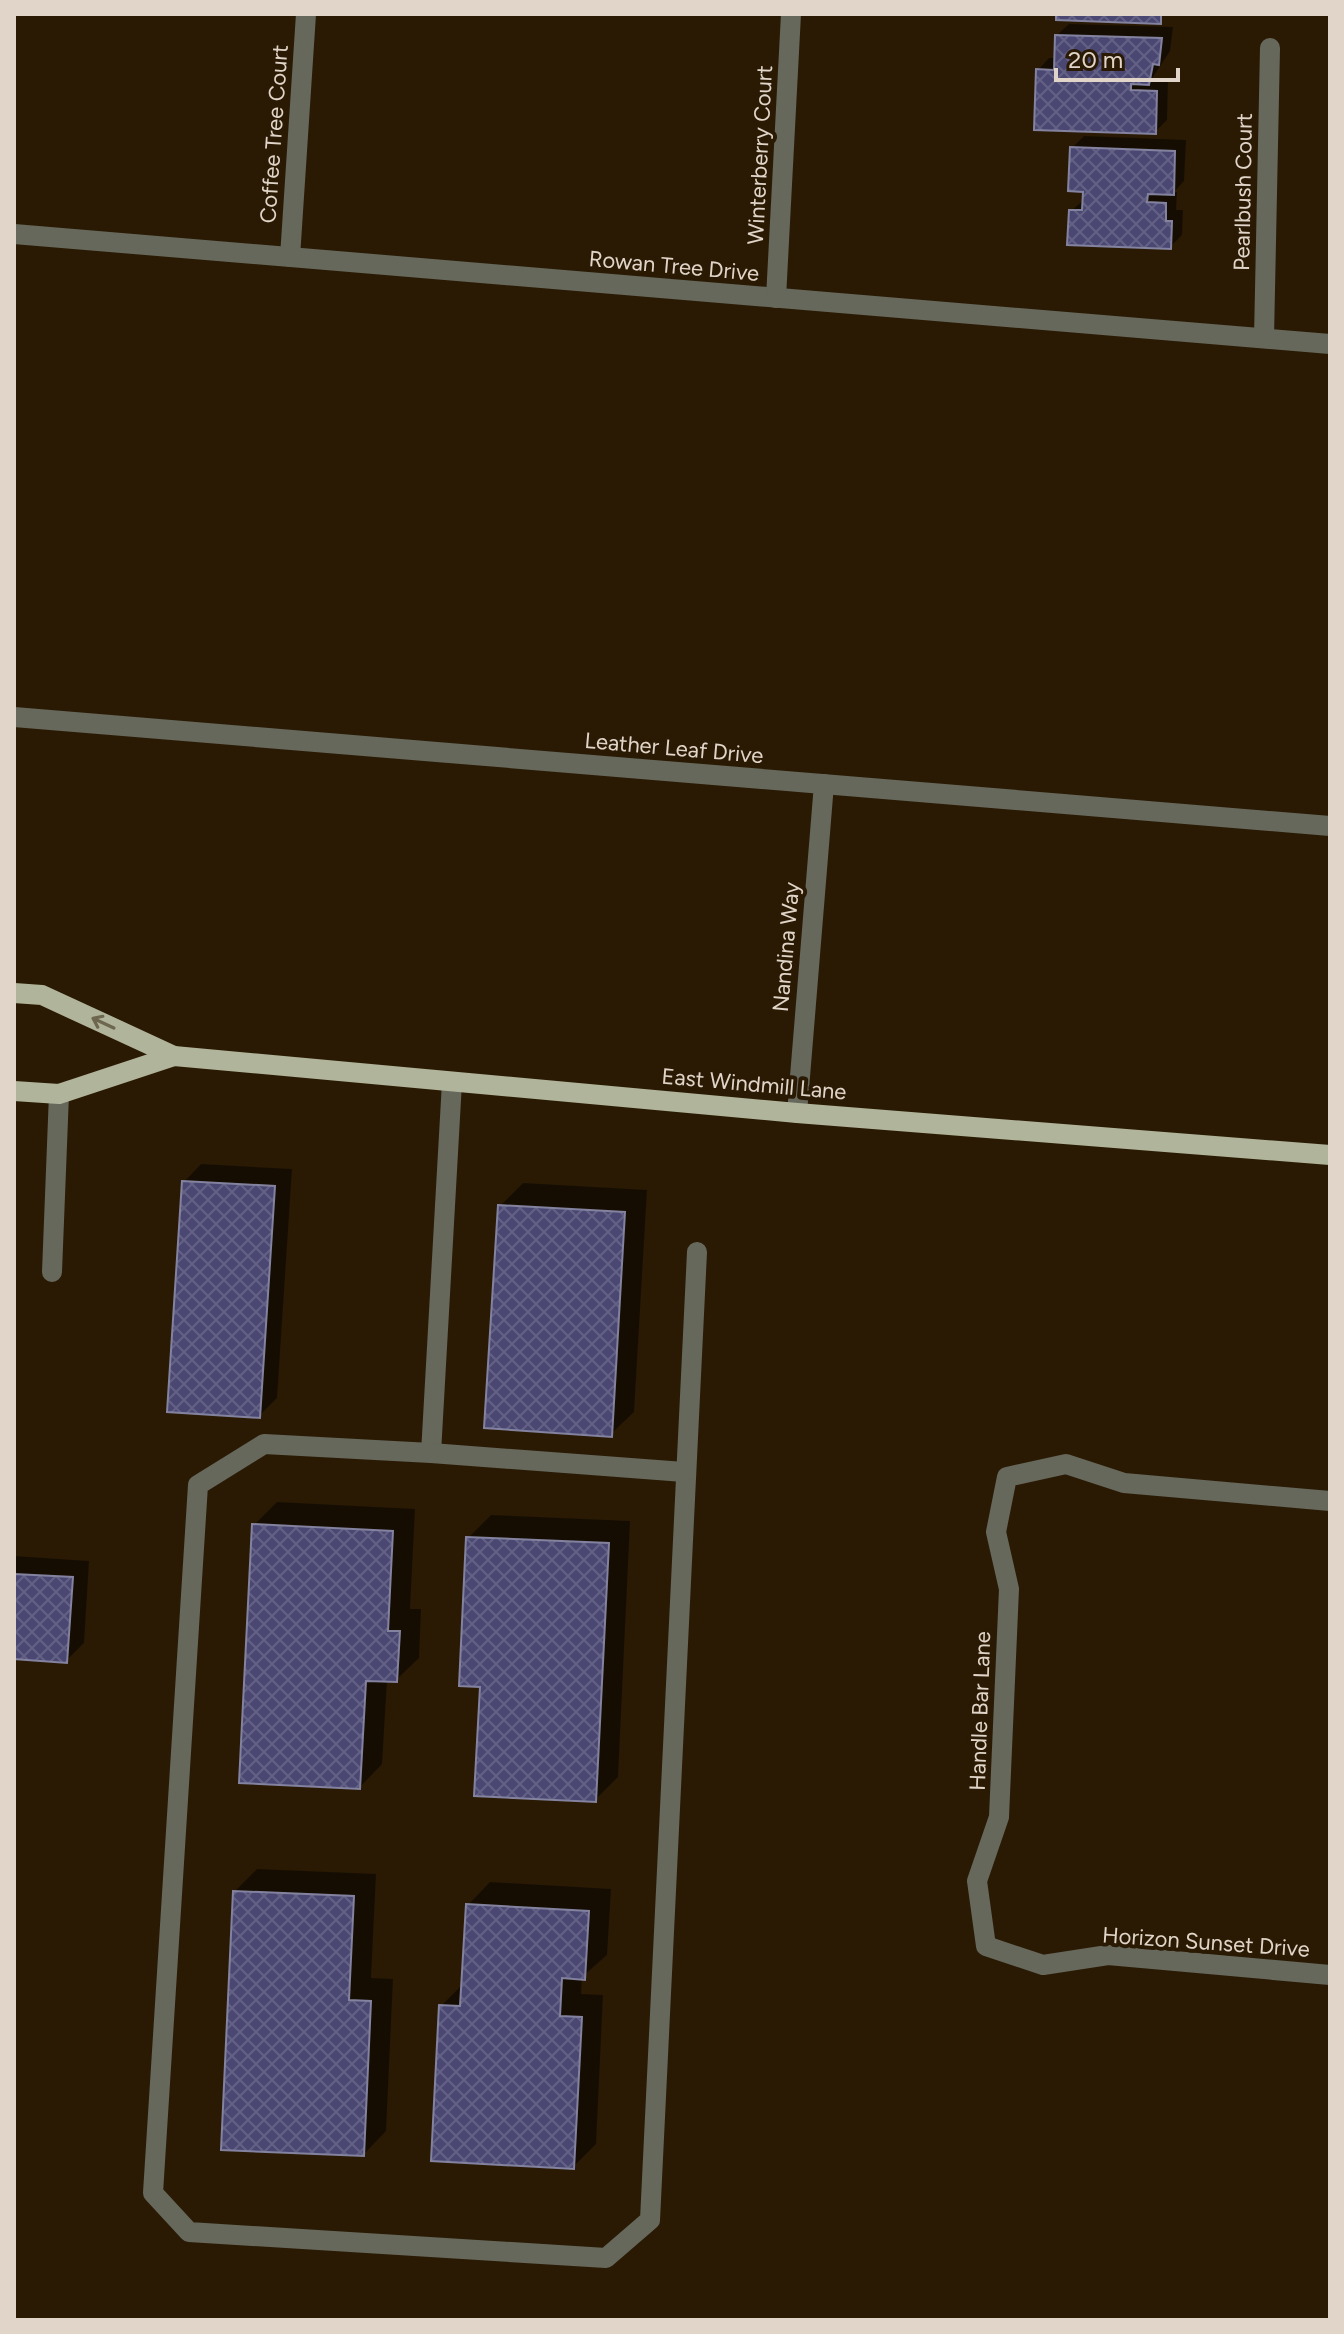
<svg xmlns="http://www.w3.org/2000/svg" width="1344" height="2334" font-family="Figtree,sans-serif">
<defs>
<pattern id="building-cross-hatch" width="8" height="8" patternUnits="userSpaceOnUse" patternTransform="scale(2)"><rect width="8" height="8" fill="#4a4773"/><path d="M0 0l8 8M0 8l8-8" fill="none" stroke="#646185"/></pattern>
</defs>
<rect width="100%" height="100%" fill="#2a1a04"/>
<g fill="#0007">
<path d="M1069,24L1173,27L1170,51L1151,80H1168L1167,120L1155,132L1038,70L1049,58H1056L1057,35Z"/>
<path d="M1084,136L1186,140L1184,181L1174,192H1177L1176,210H1183L1182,235L1170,247L1071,211L1085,199L1072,148Z"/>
<path d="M201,1164L292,1169L277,1398L259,1416L184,1182Z"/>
<path d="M523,1183L647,1190L634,1412L611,1434L500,1206Z"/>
<path d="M277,1502L415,1509L410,1609H421L419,1658L396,1680H387L382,1764L360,1787L254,1525Z"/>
<path d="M491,1515L630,1521L618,1777L595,1800L482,1685L468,1538Z"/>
<path d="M14,1556L89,1561L84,1643L66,1661L14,1657Z"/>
<path d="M257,1869L376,1874L371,1978L393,1979L386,2131L364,2154L234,1892Z"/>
<path d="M490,1882L611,1889L607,1955L582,1977L581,1994L603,1995L596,2144L573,2167L441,2006L463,1984L468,1905Z"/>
</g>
<g fill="url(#building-cross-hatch)" stroke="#83829f" stroke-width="2">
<path d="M1056,14H1161V24L1056,20Z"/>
<path d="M1055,35L1162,38L1159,65L1153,64L1149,85L1131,84V90L1157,91L1156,134L1034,130L1036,69L1054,70Z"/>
<path d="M1070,147L1175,151L1174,195L1148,194L1147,202L1166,203V221H1172L1171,249L1067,245L1069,210H1082L1083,192L1068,191Z"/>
<path d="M182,1181L275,1186L260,1418L167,1412Z"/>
<path d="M498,1205L625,1212L612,1437L484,1428Z"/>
<path d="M252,1524L393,1531L388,1631H400L397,1682L366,1681L360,1789L239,1783Z"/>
<path d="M466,1537L609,1543L596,1802L474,1796L480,1687L459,1686Z"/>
<path d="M14,1574L73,1577L67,1663L14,1659Z"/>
<path d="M233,1891L354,1896L349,2000L371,2001L364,2156L221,2150Z"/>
<path d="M466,1904L589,1911L585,1980L562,1978L560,2016L582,2017L574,2169L431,2161L439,2005L460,2006Z"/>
</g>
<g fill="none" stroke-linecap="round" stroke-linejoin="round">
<g stroke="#66685c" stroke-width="20">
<path d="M14,234L1330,344"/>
<path d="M290,257L306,14"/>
<path d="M776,298L791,14"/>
<path d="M1264,338L1270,48"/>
<path d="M14,717L1330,826"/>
<path d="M452,1082L431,1453L264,1444L198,1485L153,2193L189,2232L606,2258L650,2220L697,1252"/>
<path d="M797,1113L824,784"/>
<path d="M52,1272L59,1094"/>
<path d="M431,1453L684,1472"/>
<path d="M1330,1501L1124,1483L1066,1464L1007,1477L996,1532L1009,1589L999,1817L977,1881L986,1946L1043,1965L1108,1955L1330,1975"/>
</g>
<g stroke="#b0b49a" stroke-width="20">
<path d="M14,993L42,995L174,1056L797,1113L1330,1155"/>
<path d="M14,1091L59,1094L174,1056"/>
</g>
</g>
<defs><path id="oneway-shaft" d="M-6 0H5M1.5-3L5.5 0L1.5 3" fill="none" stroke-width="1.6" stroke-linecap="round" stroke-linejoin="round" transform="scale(2)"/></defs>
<use stroke="#6d674f" href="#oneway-shaft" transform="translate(103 1023) rotate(-155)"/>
<g text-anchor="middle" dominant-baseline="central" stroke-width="8" stroke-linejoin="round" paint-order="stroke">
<g font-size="22" fill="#e0d5c8" stroke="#2a1a04">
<text transform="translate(274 134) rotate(-86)">Coffee Tree Court</text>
<text transform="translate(760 155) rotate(-87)">Winterberry Court</text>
<text transform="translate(1243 192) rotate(-89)">Pearlbush Court</text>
<text transform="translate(674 266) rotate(5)">Rowan Tree Drive</text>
<text transform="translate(674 748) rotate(5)">Leather Leaf Drive</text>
<text transform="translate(786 947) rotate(-85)">Nandina Way</text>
<text transform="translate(754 1084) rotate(5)">East Windmill Lane</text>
<text transform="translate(980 1711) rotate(-88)">Handle Bar Lane</text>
<text transform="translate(1206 1942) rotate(4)">Horizon Sunset Drive</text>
</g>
</g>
<rect width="1344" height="2334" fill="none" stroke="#e0d5c8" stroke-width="32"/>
<path d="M1056 68v12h122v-12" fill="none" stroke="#e0d5c8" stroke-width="4"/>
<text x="1068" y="68" font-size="24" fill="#e0d5c8" stroke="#2a1a04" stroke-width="6" paint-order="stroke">20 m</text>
</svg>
